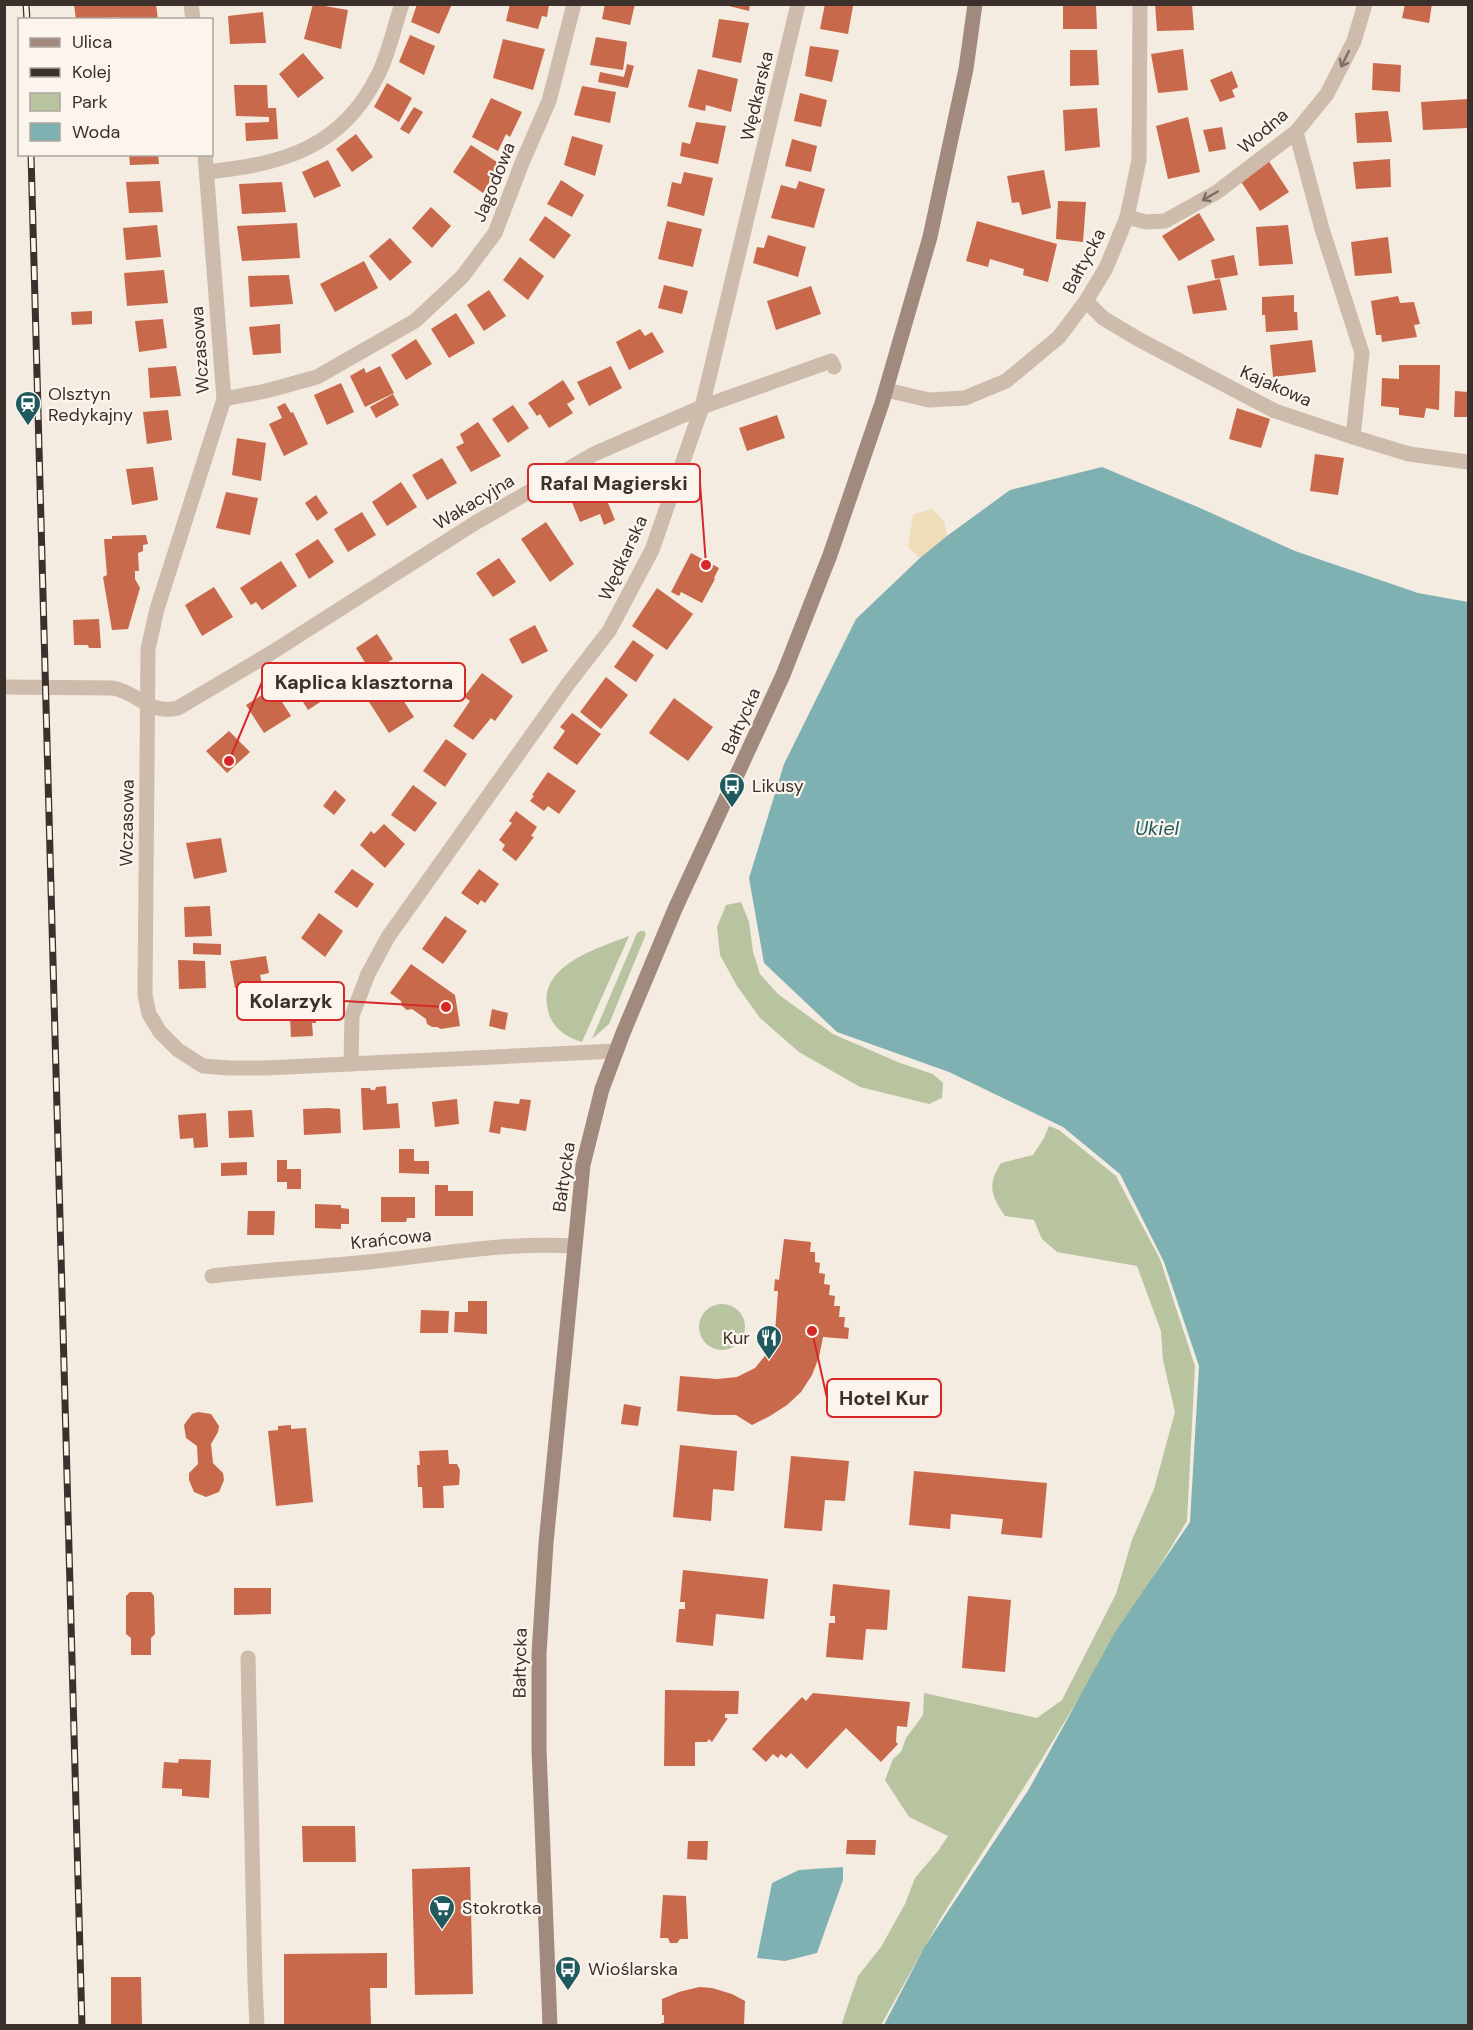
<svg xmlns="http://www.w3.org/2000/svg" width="1473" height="2030" font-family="'DM Sans',sans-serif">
<rect width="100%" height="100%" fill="#f4ebe1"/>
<g fill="#b8c4a0">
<path d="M741,902L749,922L753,952L760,974L778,994L833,1034L900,1063L933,1074L943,1083L942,1098L929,1104L860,1087L799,1052L760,1018L737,986L720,955L717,927L726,905Z"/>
<path d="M640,931H644L646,934L609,1024L592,1039L637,933Z"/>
<path d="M629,936L582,1042C568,1038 556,1030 550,1017C531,967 596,949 629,936Z"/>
<path d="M1049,1126L1059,1130L1116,1176L1160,1259L1195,1366L1187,1521L1040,1762L942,1916L881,2025L841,2026L858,1976L881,1947L905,1904L915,1878L938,1851L948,1836L909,1817L885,1780L893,1759L901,1752L906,1738L923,1715L924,1693L1037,1718L1062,1700L1116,1594L1132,1540L1154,1489L1175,1412L1163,1360L1161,1331L1137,1266L1057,1252L1042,1239L1034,1220L1005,1216C991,1196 987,1185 1001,1163L1033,1155L1044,1138Z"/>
<circle cx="722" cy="1327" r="23"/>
</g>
<path fill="#efdcb8" d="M932,509L944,521L947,536L920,558L908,547L913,515Z"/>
<g fill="#7fb0b2">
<path d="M1102,467L1200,508L1295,551L1418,593L1468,602V2025H884L925,1946L1029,1789L1114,1634L1190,1522L1199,1366L1164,1262L1120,1174L1063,1127L949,1072L837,1032L764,963L749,878L784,764L856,619L920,558L947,536L1010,490Z"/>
<path d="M843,1867V1880L817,1953L785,1961L757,1958L772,1883L799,1870Z"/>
</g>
<g fill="#c8694b">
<path d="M74,4H156L158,20H121L120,17L76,20Z"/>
<path d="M313,4L348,10L341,49L304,39Z"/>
<path d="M417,4H452L439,34L411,22Z"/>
<path d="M510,4H549L547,17L542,16L538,29L506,21Z"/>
<path d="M605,4H635L630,25L602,19Z"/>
<path d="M721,4H750L749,11Z"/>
<path d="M825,4L853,6L848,34L820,29Z"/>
<path d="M1063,4H1096L1097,29H1063Z"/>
<path d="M1155,4H1192L1194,30L1157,31Z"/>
<path d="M1405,4H1432L1429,23L1402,18Z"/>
<path d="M263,12L266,43L230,44L228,16Z"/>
<path d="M719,19L749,23L741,63L712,57Z"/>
<path d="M410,35L435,46L424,75L399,62Z"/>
<path d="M596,37L627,42L623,70L590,65Z"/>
<path d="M503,39L545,49L533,90L493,78Z"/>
<path d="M810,46L839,50L832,82L805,76Z"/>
<path d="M1183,49L1188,90L1158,93L1151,54Z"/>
<path d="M1070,50H1097L1099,85L1070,86Z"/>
<path d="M303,53L324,78L298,98L279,74Z"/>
<path d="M1373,63L1401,65L1400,92L1372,90Z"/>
<path d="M627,64L634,66L628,88L598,82L600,72L624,77Z"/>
<path d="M698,69L738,79L731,112L706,105L705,111L688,107Z"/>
<path d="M1232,71L1238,87L1232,90L1235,97L1220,102L1210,80Z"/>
<path d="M387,83L412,98L399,122L374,107Z"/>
<path d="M234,85H267L268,108H276L278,139L246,141L245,123L269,122V117L236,116Z"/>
<path d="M582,86L616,92L610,123L574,115Z"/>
<path d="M800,93L827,100L821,127L794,121Z"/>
<path d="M491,98L522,112L510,137L506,134L498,151L472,137Z"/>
<path d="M1468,99V128L1423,130L1421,102Z"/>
<path d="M414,107L423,112L409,134L400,129Z"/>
<path d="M1097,108L1100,147L1065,151L1063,110Z"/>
<path d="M1388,111L1392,142L1357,143L1355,113Z"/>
<path d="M1188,117L1200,172L1168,179L1156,126Z"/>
<path d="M696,122L726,126L718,164L680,156L682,142L690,144Z"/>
<path d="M1222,127L1226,149L1209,152L1203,130Z"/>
<path d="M356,134L373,157L352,172L336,149Z"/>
<path d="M572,136L603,145L595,176L564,165Z"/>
<path d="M792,139L817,146L811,172L785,166Z"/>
<path d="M471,145L500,164L483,193L453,172Z"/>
<path d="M129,154H158L159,164L130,165Z"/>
<path d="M1390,159L1391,187L1356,189L1353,162Z"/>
<path d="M328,160L341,186L314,198L302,172Z"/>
<path d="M1268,160L1289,192L1260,211L1240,180Z"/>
<path d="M1044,170L1051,208L1022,215L1019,202L1012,203L1007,176Z"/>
<path d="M684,172L713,178L704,216L667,206L672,182L681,184Z"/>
<path d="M561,180L584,195L572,217L547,204Z"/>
<path d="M160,181L163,212L129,213L126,182Z"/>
<path d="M799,181L825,189L814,228L771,218L781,185L796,189Z"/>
<path d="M282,182L286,212L242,214L239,184Z"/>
<path d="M1058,201L1086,202L1083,242L1056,239Z"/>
<path d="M431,207L451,226L432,248L412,228Z"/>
<path d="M1199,213L1215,240L1179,261L1162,236Z"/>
<path d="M545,216L571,235L554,259L529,240Z"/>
<path d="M667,221L702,229L693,267L658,259Z"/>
<path d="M977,221L1057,244L1048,282L1023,275L1024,269L990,259L988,267L966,261Z"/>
<path d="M297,223L300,258L242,261L237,226Z"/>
<path d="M157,225L161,257L126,260L123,228Z"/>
<path d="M1288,225L1293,264L1259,266L1256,227Z"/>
<path d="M768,235L806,247L798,277L753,263L757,247L764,248Z"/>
<path d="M1388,237L1392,273L1355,276L1351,242Z"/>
<path d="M390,238L412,262L390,281L369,256Z"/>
<path d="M1234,255L1238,275L1215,279L1211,260Z"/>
<path d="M520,257L544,276L528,300L503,280Z"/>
<path d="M364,261L378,288L335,312L320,284Z"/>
<path d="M164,270L168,303L127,306L124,273Z"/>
<path d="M289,275L293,304L250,307L248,276Z"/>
<path d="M1220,279L1227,310L1193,314L1187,286Z"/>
<path d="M664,285L688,291L682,314L658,308Z"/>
<path d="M811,286L821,314L776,330L767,301Z"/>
<path d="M489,290L506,316L484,331L467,305Z"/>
<path d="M1294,295V312H1297L1298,330L1266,332L1265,315H1262V297Z"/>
<path d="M1398,296L1400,303L1414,302L1420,324L1414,325L1417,337L1382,342L1381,335H1376L1371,301Z"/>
<path d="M92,311V324L72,325L71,312Z"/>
<path d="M456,313L475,343L449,358L431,329Z"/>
<path d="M163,319L167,348L139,352L135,321Z"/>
<path d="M280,324L281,353L253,355L249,327Z"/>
<path d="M640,329L645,336L652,332L664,352L629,370L616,342Z"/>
<path d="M416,339L432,364L406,380L391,355Z"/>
<path d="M1312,340L1316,372L1273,377L1270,345Z"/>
<path d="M1399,365H1440L1439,410L1426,408L1424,418L1399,415V408L1381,406L1382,378L1399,379Z"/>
<path d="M176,366L181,396L150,398L148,368Z"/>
<path d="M380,366L394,393L365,407L350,376L364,368L366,373Z"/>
<path d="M611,366L622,388L589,406L577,382Z"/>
<path d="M563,380L575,399L567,404L573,413L549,428L540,414L537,416L528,403Z"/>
<path d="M341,383L354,412L327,425L314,395Z"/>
<path d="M1455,391L1468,392V417H1454Z"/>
<path d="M393,394L399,405L376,418L370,407Z"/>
<path d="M285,403L291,413L293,412L308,444L284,456L269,424L282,418L277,407Z"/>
<path d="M513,405L529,428L508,443L492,419Z"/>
<path d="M1237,408L1270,419L1261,448L1229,439Z"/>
<path d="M168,410L172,440L147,444L143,412Z"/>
<path d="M777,415L785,438L747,451L739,428Z"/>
<path d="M478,422L501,456L471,472L456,447L464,443L460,434Z"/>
<path d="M237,438L266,443L261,481L232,475Z"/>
<path d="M1315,454L1344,458L1338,495L1310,491Z"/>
<path d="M442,458L457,483L427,500L412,475Z"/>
<path d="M153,467L158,500L132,505L126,469Z"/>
<path d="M401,482L417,507L387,526L372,502Z"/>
<path d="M226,492L258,498L250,535L216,528Z"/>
<path d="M593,492L596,502L606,498L615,520L604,525L600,514L580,522L571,500Z"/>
<path d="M316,495L328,513L317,521L305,503Z"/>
<path d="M362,512L376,535L348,552L334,529Z"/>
<path d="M546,522L574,564L550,582L521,539Z"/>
<path d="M146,535L148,544L143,545V551L138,553L139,571H135V579L140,588L128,629L112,630L103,577L107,575L104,539H112V536Z"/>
<path d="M318,539L334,562L309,579L295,554Z"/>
<path d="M691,553L719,568L714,578L715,579L702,603L681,592L679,596L671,592Z"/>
<path d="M499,558L516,582L493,597L476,573Z"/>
<path d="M281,561L297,586L262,610L256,602L251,605L240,588Z"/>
<path d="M214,587L233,617L202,636L185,605Z"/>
<path d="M657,588L693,614L667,650L632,626Z"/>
<path d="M99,619L101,648H89L88,645H74L73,620Z"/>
<path d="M535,625L548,651L522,664L509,639Z"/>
<path d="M377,634L393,659L371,672L356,648Z"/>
<path d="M633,640L654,655L636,682L614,667Z"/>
<path d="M316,663L334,693L308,710L289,679Z"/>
<path d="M482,673L513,696L495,721L491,718L473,740L453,726L470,701L464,697Z"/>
<path d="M606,677L628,695L601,729L580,712Z"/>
<path d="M394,686L414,717L389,733L369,702Z"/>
<path d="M273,688L291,716L264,733L246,705Z"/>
<path d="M674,698L713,727L688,761L649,733Z"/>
<path d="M572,713L601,734L577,765L553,748L565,731L560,727Z"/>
<path d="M229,731L250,752L227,773L206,751Z"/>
<path d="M446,739L467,754L445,787L423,771Z"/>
<path d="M548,772L576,791L559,814L548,806L544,811L530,801L534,796L532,795Z"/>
<path d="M413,785L437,803L415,832L391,815Z"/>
<path d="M335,790L346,800L334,815L323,806Z"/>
<path d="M516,811L537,827L531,836L534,837L516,861L502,850L505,845L499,840L512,823L509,821Z"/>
<path d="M384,824L405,844L385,868L360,845L371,831L374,834Z"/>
<path d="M221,838L227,872L194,879L186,843Z"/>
<path d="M352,869L374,884L357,908L334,892Z"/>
<path d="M479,869L499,884L485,903L481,900L478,905L461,893Z"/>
<path d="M210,906L212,936L185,937L184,907Z"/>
<path d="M319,913L343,931L325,957L301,938Z"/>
<path d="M445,916L467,931L443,964L422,949Z"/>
<path d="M193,943L221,944V955L193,954Z"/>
<path d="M266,956L269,973L260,975L262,984L235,988L230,961Z"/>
<path d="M178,960L205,961L206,988L179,989Z"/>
<path d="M411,964L455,995L460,1026L441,1029L437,1027H432L427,1024L426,1019L412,1009L407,1010L402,1006L401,1001L390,993Z"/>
<path d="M315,997L316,1023H312L313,1036L291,1037L289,998Z"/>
<path d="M492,1009L508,1013L505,1030L489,1026Z"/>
<path d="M386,1086L387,1104L398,1103L400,1128L363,1130L361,1088H370L371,1090H375L376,1087Z"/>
<path d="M457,1099L459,1124L435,1127L432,1102Z"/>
<path d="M520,1099L531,1100L526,1131L501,1127L500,1134L489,1132L494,1101L519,1104Z"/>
<path d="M328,1108L340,1109L341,1133L304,1135L303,1109Z"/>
<path d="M252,1110L254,1137L229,1138L228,1111Z"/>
<path d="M206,1113L208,1147L194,1148L193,1138L180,1139L178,1115Z"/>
<path d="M399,1149H414V1161H429V1174L399,1173Z"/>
<path d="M277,1160H287V1169H301V1189H287V1182H277Z"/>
<path d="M247,1162V1175L221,1176V1163Z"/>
<path d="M435,1185H448V1191H473V1216H435Z"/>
<path d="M381,1197H415V1218H407L406,1222H381Z"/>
<path d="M315,1204L341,1205V1208L349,1209V1224H341V1229L315,1228Z"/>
<path d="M248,1211H275L274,1235H247Z"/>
<path d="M784,1239L811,1242L810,1252H815V1262L820,1263L819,1273L825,1274L824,1284L830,1285L829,1295L835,1296L834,1306H840L839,1317H845L844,1327L849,1328L848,1339L823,1337L819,1357L812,1375L801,1392L787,1405L770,1416L752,1425L736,1415H713L677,1411L680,1376L717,1379L737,1377L755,1368L768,1352L775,1333L778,1291H774L775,1279L779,1280Z"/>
<path d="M468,1301H487V1334L454,1332L455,1312H468Z"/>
<path d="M421,1310L449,1311L448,1333H420Z"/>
<path d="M624,1404L641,1407L638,1426L621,1424Z"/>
<path d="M198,1412L211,1414L219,1426L218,1432L211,1444L213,1463L223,1473L224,1480L219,1492L206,1497L194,1492L189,1480V1473L198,1464L197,1446L186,1438L184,1425L192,1414Z"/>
<path d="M291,1425V1429L306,1428L313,1502L276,1506L268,1431L278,1430V1426Z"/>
<path d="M680,1445L737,1451L734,1491L713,1489L711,1521L673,1517Z"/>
<path d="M448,1450L449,1464H457L460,1470L459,1485L443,1486L444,1508H423L422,1487H418L417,1465H420L419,1451Z"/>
<path d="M791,1456L849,1461L845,1501L825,1500L822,1531L784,1528Z"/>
<path d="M914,1471L1047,1483L1042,1538L1001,1534L1003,1519L951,1514L950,1529L909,1525Z"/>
<path d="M683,1570L768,1579L764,1619L716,1614L713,1646L676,1642L679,1609H685V1602H680Z"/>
<path d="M833,1584L890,1590L887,1630L866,1629L863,1660L826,1657L829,1623H835V1616H830Z"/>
<path d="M234,1588H271V1614L234,1615Z"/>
<path d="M130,1592H151L154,1596L155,1634L151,1638V1655H131V1638L126,1634V1596Z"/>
<path d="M968,1596L1011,1600L1005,1672L962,1668Z"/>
<path d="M665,1690L739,1691L738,1714H725V1718H728L712,1742L709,1739L707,1742H695V1766H664Z"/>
<path d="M813,1693L910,1702L907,1727L897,1726L896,1742L898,1744L881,1762L846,1728L807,1769L791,1753L786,1758L781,1754L778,1758L773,1754L766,1762L752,1749L802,1697L806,1701Z"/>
<path d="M179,1759L211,1760L209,1798L182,1796V1789L162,1788L164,1762L178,1763Z"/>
<path d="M302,1826H355L356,1862H303Z"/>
<path d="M847,1840H876L875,1855L846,1854Z"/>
<path d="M688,1841H708L707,1860L687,1859Z"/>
<path d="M470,1867L473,1994L415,1995L412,1869Z"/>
<path d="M663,1895L686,1896L688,1939H680L677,1943H670L668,1938H660Z"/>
<path d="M387,1953V1988H370L371,2025H284V1954Z"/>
<path d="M111,1977H141L142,2025H111Z"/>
<path d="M699,1987L712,1988L732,1994L745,2001L744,2025H661V2023H664V2015H662V1999L679,1992Z"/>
</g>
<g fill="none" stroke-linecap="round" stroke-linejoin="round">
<g stroke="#cdbbac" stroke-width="15">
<path d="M191,4L193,20"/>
<path d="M1296,132L1322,229L1362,353L1353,437"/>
<path d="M205,154L224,399L157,609L148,649L145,995L149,1014L160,1032L178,1050L203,1066L230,1068H266L616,1051"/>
<path d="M207,172C283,164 342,148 378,75C389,53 394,27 402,4"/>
<path d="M1127,217L1146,222L1165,221L1217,192L1296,132L1327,94L1354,41L1365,4"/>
<path d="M1086,301L1103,318L1138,339L1275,411L1353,437L1409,454L1468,462"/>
<path d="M886,390L929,400L965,398L1006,381L1059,337L1086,301L1106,268L1127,217L1139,160L1140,4"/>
<path d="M224,399L266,391L317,377L415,321L462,277L495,233L522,163L549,101L574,4"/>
<path d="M4,687L113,688C139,693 149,715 178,708L271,653L475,523L594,454L702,407L831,361L834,367"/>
<path d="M351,1064L352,1016L368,974L388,937L568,684L609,631L652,550L702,407L798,4"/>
<path d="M212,1276C270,1269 329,1267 386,1260C449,1253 511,1242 574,1246"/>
<path d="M248,1658L255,1983L257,2026"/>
</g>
<path stroke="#a18a7d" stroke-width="15" d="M550,2026L539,1749V1654L546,1543L583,1165L602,1089L623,1033L675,909L783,675L830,555L882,403L930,237L966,69L975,4"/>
<defs>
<g id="rail">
<path d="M26,4L27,20"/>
<path d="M31,154L82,2026"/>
</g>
</defs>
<use href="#rail" stroke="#3b302b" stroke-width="7"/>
<use href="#rail" stroke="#fbf5ee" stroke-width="4.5" stroke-dasharray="14" stroke-linecap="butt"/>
</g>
<defs><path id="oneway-shaft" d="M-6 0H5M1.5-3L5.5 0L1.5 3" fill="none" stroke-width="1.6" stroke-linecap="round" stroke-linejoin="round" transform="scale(1.5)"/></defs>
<g stroke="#7d6f65">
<use href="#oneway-shaft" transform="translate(1345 59) rotate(116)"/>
<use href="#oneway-shaft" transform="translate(1210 196) rotate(150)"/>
</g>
<defs>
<symbol id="station-pin" viewBox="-11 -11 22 30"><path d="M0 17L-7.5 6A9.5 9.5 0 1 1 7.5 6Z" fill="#1f5a5e" stroke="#fbf5ee"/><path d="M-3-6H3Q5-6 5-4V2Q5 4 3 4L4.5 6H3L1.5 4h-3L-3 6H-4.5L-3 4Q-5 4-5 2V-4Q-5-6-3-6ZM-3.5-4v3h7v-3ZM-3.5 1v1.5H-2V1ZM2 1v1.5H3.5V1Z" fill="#fff"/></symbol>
<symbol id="bus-pin" viewBox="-11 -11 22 30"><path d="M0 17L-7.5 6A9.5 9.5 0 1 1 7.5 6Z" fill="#1f5a5e" stroke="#fbf5ee"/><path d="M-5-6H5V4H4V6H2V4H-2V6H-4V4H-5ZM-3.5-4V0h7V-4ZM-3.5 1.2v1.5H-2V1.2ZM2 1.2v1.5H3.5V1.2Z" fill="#fff"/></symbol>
<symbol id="restaurant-pin" viewBox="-11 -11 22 30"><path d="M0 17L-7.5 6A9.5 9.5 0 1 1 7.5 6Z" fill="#1f5a5e" stroke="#fbf5ee"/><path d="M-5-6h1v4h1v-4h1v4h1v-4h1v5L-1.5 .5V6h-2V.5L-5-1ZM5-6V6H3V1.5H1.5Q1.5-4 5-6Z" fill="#fff"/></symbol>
<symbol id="supermarket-pin" viewBox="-11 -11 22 30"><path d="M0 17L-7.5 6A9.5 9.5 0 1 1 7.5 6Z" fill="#1f5a5e" stroke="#fbf5ee"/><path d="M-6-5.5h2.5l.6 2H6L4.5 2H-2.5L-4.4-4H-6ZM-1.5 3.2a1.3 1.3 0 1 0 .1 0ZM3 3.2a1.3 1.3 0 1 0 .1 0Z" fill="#fff"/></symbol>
</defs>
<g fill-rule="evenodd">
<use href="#station-pin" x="13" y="389" width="30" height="40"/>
<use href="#bus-pin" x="717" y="771" width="30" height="40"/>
<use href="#restaurant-pin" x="754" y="1323" width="30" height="40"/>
<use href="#supermarket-pin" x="427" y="1893" width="30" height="40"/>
<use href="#bus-pin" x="553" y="1954" width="30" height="40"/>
</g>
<g text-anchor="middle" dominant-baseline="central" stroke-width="4.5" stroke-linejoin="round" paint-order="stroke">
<g font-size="18" fill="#3b302b" stroke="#fbf5ee">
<text transform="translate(757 96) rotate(-77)">Wędkarska</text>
<text transform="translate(1263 131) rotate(-40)">Wodna</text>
<text transform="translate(494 182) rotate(-68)">Jagodowa</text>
<text transform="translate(1084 261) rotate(-62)">Bałtycka</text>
<text transform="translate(200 350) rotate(-94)">Wczasowa</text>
<text transform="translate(1276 386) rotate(24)">Kajakowa</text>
<text transform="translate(474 502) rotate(-31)">Wakacyjna</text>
<text transform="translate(623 558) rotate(-65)">Wędkarska</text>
<text transform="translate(741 721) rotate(-66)">Bałtycka</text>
<text transform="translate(127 823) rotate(-89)">Wczasowa</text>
<text transform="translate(564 1177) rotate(-82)">Bałtycka</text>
<text transform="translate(391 1239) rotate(-6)">Krańcowa</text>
<text transform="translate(520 1663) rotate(-89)">Bałtycka</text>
</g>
<g font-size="18" fill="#3b302b" stroke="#fbf5ee" text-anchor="start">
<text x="48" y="394">Olsztyn<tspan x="48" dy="21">Redykajny</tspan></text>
<text x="752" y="786">Likusy</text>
<text x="750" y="1338" text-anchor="end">Kur</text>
<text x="462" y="1908">Stokrotka</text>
<text x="588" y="1969">Wioślarska</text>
</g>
<g font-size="20" font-style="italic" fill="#1f5a5e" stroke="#fbf5ee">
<text x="1157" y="828">Ukiel</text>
</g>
</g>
<path fill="none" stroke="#d62828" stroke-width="2" d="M706 565L700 483M229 761L262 682M446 1007L344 1001M812 1331L827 1398"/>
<g fill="#d62828" stroke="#fbf5ee" stroke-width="2">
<circle cx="706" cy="565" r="6"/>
<circle cx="229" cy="761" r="6"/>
<circle cx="446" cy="1007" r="6"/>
<circle cx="812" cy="1331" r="6"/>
</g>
<g fill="#fbf5ee" stroke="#d62828" stroke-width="2">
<rect x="528" y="464" width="172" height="38" rx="6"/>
<rect x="262" y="663" width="203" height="38" rx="6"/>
<rect x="237" y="982" width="107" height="38" rx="6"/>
<rect x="827" y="1379" width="114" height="38" rx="6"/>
</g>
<g font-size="20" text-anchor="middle" font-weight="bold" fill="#3b302b">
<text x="614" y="490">Rafal Magierski</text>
<text x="364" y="689">Kaplica klasztorna</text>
<text x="291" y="1008">Kolarzyk</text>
<text x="884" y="1405">Hotel Kur</text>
</g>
<rect width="1473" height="2030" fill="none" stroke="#3b302b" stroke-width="12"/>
<rect x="18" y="18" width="195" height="138" fill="#fbf5ee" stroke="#aea6a0" stroke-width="1.5"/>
<rect x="30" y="38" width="30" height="9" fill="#a18a7d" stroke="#aea6a0" stroke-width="1.5"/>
<text x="72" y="48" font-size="18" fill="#3b302b">Ulica</text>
<rect x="30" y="68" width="30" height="9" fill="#3b302b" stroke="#aea6a0" stroke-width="1.5"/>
<text x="72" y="78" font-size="18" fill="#3b302b">Kolej</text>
<rect x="30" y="93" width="30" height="18" fill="#b8c4a0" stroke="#aea6a0" stroke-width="1.5"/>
<text x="72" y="108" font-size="18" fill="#3b302b">Park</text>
<rect x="30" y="123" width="30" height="18" fill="#7fb0b2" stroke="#aea6a0" stroke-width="1.5"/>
<text x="72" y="138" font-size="18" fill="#3b302b">Woda</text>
</svg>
